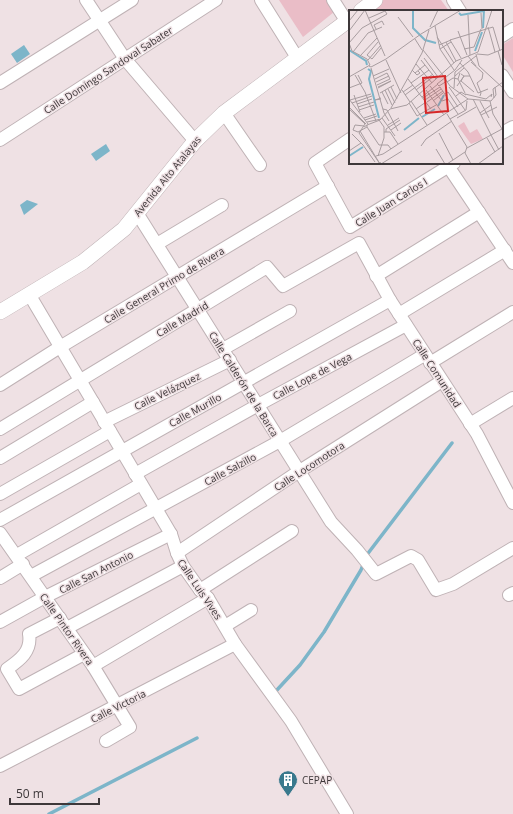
<svg xmlns="http://www.w3.org/2000/svg" width="513" height="814" font-family="'Open Sans',sans-serif">
<rect width="100%" height="100%" fill="#efe1e4"/>
<g fill="#eabdc7">
<path d="M279,0H326L334,12L303,37Z"/>
<path d="M383,0H441L449,11H366Z"/>
<path d="M513,38V72L502,54V45Z"/>
</g>
<g fill="#7db5c9">
<path d="M24,45L30,54L17,63L11,54Z"/>
<path d="M106,144L110,151L96,161L91,154Z"/>
<path d="M27,200L38,204L24,215L20,205Z"/>
</g>
<g fill="none" stroke-linecap="round" stroke-linejoin="round">
<g stroke="#7db5c9" stroke-width="3.5">
<path d="M366,556L452,443"/>
<path d="M276,691L300,665L324,632L361,570L364,562"/>
<path d="M49,814L197,738"/>
</g>
<defs>
<g id="minor">
<path d="M86,0L125,59L195,141"/>
<path d="M261,0L298,59"/>
<path d="M333,0L347,22"/>
<path d="M453,0L460,11"/>
<path d="M502,36L513,29"/>
<path d="M502,75L513,92"/>
<path d="M0,83L132,0"/>
<path d="M224,113L260,165"/>
<path d="M502,133L513,127"/>
<path d="M350,139L315,163L350,227L454,163"/>
<path d="M0,140L216,0"/>
<path d="M446,163L513,263"/>
<path d="M137,213L331,522L357,550L376,574L411,556L418,560L436,590L453,584L513,548"/>
<path d="M157,244L222,205"/>
<path d="M376,276L479,212"/>
<path d="M29,294L171,534L177,553L183,566L200,590L208,598L235,644L291,721L347,814"/>
<path d="M399,314L505,250"/>
<path d="M223,349L290,311"/>
<path d="M430,363L513,312"/>
<path d="M0,385L60,347L328,186"/>
<path d="M104,422L230,360"/>
<path d="M470,424L513,398"/>
<path d="M0,429L267,267L283,286L359,243L390,300L477,434L513,503"/>
<path d="M0,458L93,402"/>
<path d="M135,474L258,405L406,325"/>
<path d="M0,494L110,431"/>
<path d="M0,520L390,300"/>
<path d="M0,533L93,666L130,727L106,741"/>
<path d="M177,553L298,472L442,381"/>
<path d="M17,555L141,484"/>
<path d="M31,576L280,441L424,355"/>
<path d="M0,578L23,564"/>
<path d="M200,590L292,531"/>
<path d="M509,595L513,593"/>
<path d="M60,618L29,634C32,651 20,660 7,669L19,689L84,654"/>
<path d="M0,622L45,597L171,534"/>
<path d="M225,626L251,610"/>
<path d="M67,628L183,566"/>
<path d="M93,666L208,598"/>
<path d="M0,766L235,644"/>
</g>
<g id="major">
<path d="M361,11L375,0"/>
<path d="M0,312L83,262L124,229L195,141L224,113L350,19"/>
</g>
</defs>
<use href="#minor" stroke="#bfb2b5" stroke-width="14"/>
<use href="#major" stroke="#bfb2b5" stroke-width="16"/>
<use href="#minor" stroke="#fff" stroke-width="12"/>
<use href="#major" stroke="#fff" stroke-width="15"/>
</g>
<defs>
<symbol id="building-pin" viewBox="-11 -11 22 30"><path d="M0 17L-7.5 6A9.5 9.5 0 1 1 7.5 6Z" fill="#39798d" stroke="#efe1e4"/><path d="M-4-6H4V6H1V3H-1V6H-4ZM-2.5-4.3h1.7v1.8h-1.7ZM.8-4.3h1.7v1.8H.8ZM-2.5-1h1.7V.8h-1.7ZM.8-1h1.7V.8H.8Z" fill="#fff"/></symbol>
</defs>
<g fill-rule="evenodd">
<use href="#building-pin" x="277" y="769" width="22" height="30"/>
</g>
<g text-anchor="middle" dominant-baseline="central" stroke-width="3" stroke-linejoin="round" paint-order="stroke">
<g font-size="10" fill="#3e383a" stroke="#efe1e4">
<text transform="translate(108 70) rotate(-33)">Calle Domingo Sandoval Sabater</text>
<text transform="translate(167 176) rotate(-51)">Avenida Alto Atalayas</text>
<text transform="translate(391 202) rotate(-32)">Calle Juan Carlos I</text>
<text transform="translate(164 285) rotate(-31)">Calle General Primo de Rivera</text>
<text transform="translate(182 319) rotate(-31)">Calle Madrid</text>
<text transform="translate(437 373) rotate(57)">Calle Comunidad</text>
<text transform="translate(312 376) rotate(-28)">Calle Lope de Vega</text>
<text transform="translate(244 384) rotate(58)">Calle Calderón de la Barca</text>
<text transform="translate(167 391) rotate(-26)">Calle Velázquez</text>
<text transform="translate(195 410) rotate(-29)">Calle Murillo</text>
<text transform="translate(309 466) rotate(-33)">Calle Locomotora</text>
<text transform="translate(230 469) rotate(-28)">Calle Salzillo</text>
<text transform="translate(96 572) rotate(-27)">Calle San Antonio</text>
<text transform="translate(200 589) rotate(56)">Calle Luis Vives</text>
<text transform="translate(67 629) rotate(55)">Calle Pintor Rivera</text>
<text transform="translate(118 706) rotate(-27)">Calle Victoria</text>
</g>
<g font-size="10" fill="#3e383a" stroke="#efe1e4" text-anchor="start">
<text x="302" y="780">CEPAP</text>
</g>
</g>
<g transform="translate(349 10)">
<rect width="154" height="154" fill="#efe1e4"/>
<path d="M115,112L121,123L128,119L134,129L122,134L109,116Z" fill="#eabdc7"/>
<path fill="none" stroke="#7db5c9" stroke-width="2" d="M64,0V18L76,30L87,33M110,3L112,5L135,1M134,18L135,0M0,40L17,51L18,55M126,41L133,22M19,59L22,61L20,69L30,108M89,96L95,85M73,107L86,99M55,120L70,108M0,146L14,137"/>
<path fill="none" stroke="#a89da0" stroke-width="1" d="M16,0L36,46M132,3L133,19M119,5L121,45M49,7L64,27M20,8L36,1L38,4M0,11L9,0M86,16L91,39L105,60M81,17L89,0M139,17L146,42M27,19L25,15L33,11L35,15M0,21L16,0M109,21L118,45M88,27L105,53M66,29L73,40M101,30L144,17L151,41M101,30L112,48M29,32L18,45L23,49L32,38M97,32L107,51M0,33L13,18L38,4M0,33L3,41L18,49L21,55M90,35L102,30M91,39L102,32M115,39L125,37L132,19M74,40L93,64M149,41L153,55M4,42L19,23L33,17M127,44L130,56L154,78M128,44L139,45L154,39M11,46L28,28M119,46L127,56M75,48L89,67M19,50L32,35M37,50L52,83M72,50L87,69M122,52L134,63L133,69L128,73L132,83L131,86M111,53L119,62L129,83L139,79M67,54L83,73M20,56L22,57L37,49L72,24L112,0M22,58L35,103L40,111M63,60L68,65L71,63L69,61M66,63L76,55M111,63L109,69L116,83M93,64L101,76L119,89L142,91L147,85L146,77M6,65L16,82L27,111M24,66L40,59M106,66L115,58M121,66H115L112,71L125,82M0,67L21,55M26,69L38,63L41,69L28,75M59,69L82,99M98,71L90,76L88,74L106,60L113,50M27,72L40,66M98,72L104,68L109,69M62,73L80,60M81,76L93,91L99,89M108,76L115,66L112,64M29,77L42,71L29,78M42,77L48,89M100,77L116,100M0,78L13,73L9,65M105,78L106,62L127,46M39,79L46,93M36,80L43,95M53,80L61,92M67,80L85,66M77,80L95,105M33,82L39,94M54,82L64,75M31,83L45,75M96,84L99,82L109,97M116,84L137,89L143,84L142,87M5,85L11,102M56,85L84,64M107,86L112,82L117,85M73,87L89,74M32,88L26,90L32,89M74,88L91,77L109,104M145,88L144,79L154,72M0,89L19,114M124,89L142,125M1,90L22,84M76,90L92,79M62,91L78,115M84,91L94,83M131,91L140,108M141,91L144,104L153,119M78,92L94,81M3,93L23,86M60,93L68,106L87,95M8,94L23,89M0,97L17,114M0,97L16,114L10,123L31,154M9,97L25,92M42,98L73,43L80,20M0,99L14,112M34,99L38,100L49,121M67,99L77,92M10,100L25,95M131,103L142,95M98,104L118,137L116,143L122,154M132,105L148,97M15,108L27,104M33,108L46,126M108,108L127,97M101,109L117,100L118,91M16,110L28,106M18,112L32,109M18,115L31,110L41,99L58,95L107,51L129,42L143,0M39,115L50,108M15,116L6,115L4,120L9,122L18,117V115L15,117M18,117L30,135H39L42,139M42,120L52,113M11,121L31,154M35,122H41L49,134M37,122V119L51,110M90,123L104,150M3,124L14,135L26,152M142,125L150,140M138,128L146,142M72,136L77,129L103,111M118,138L153,119M87,139L96,154M0,141L12,133M27,146L34,144L119,89M29,146L35,128V117L30,110M31,152L32,154L53,141M98,154L116,142M129,154L154,136"/>
<path fill="#d62828" fill-opacity="0.15" stroke="#d62828" stroke-width="2" d="M96,66L99,101L77,103L74,68Z"/>
<rect width="154" height="154" fill="none" stroke="#3e383a" stroke-width="2"/>
</g>
<path d="M10 798v6h89v-6" fill="none" stroke="#3e383a" stroke-width="2"/>
<text x="16" y="798" font-size="12" fill="#3e383a" stroke="#efe1e4" stroke-width="3" paint-order="stroke">50 m</text>
</svg>
